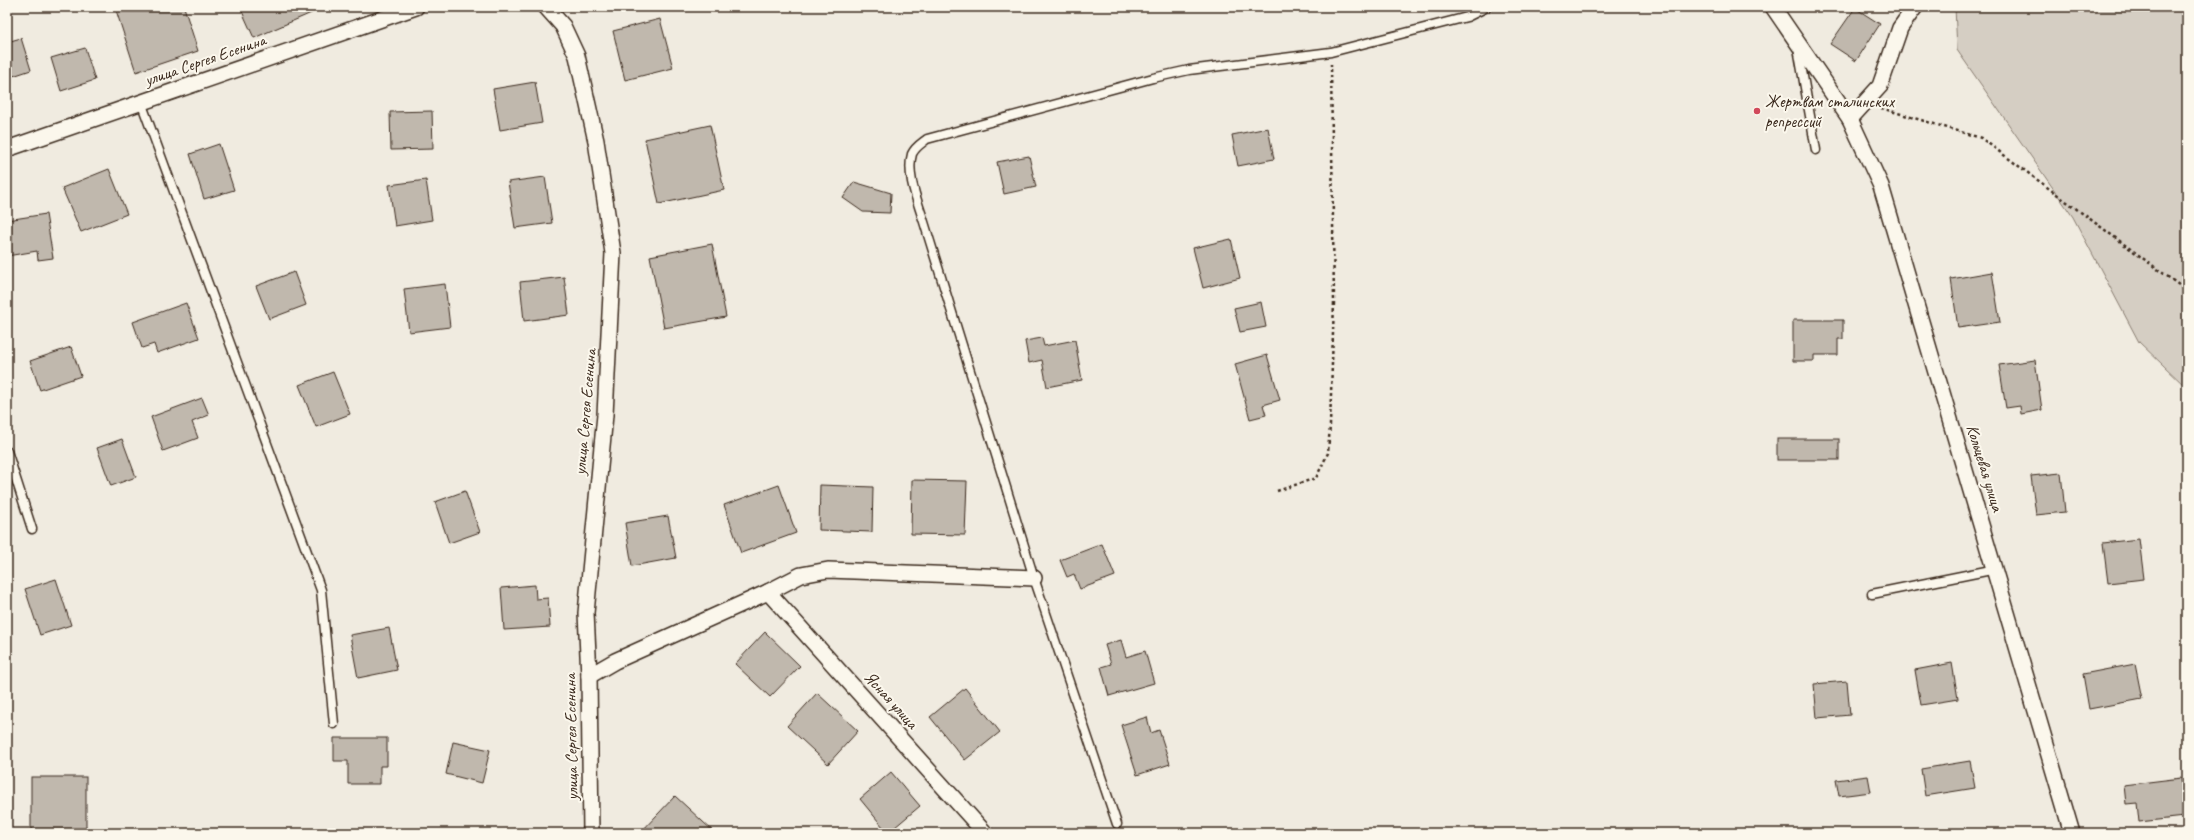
<svg xmlns="http://www.w3.org/2000/svg" width="2194" height="840" font-family="Caveat,sans-serif">
<rect width="100%" height="100%" fill="#f0ebe0"/>
<filter id="ink" filterUnits="userSpaceOnUse"><feTurbulence type="fractalNoise" baseFrequency=".025" numOctaves="2"/><feDisplacementMap in="SourceGraphic" scale="8" xChannelSelector="R" yChannelSelector="G"/><feConvolveMatrix kernelMatrix="1 2 1 2 8 2 1 2 1" color-interpolation-filters="sRGB"/></filter>
<g filter="url(#ink)">
<path fill="#d5cec3" stroke="#887c70" d="M1955,7H2187V388L2139,342L2073,217L1957,50Z"/>
<g fill="#c0b8ad" stroke="#3b2a1e">
<path d="M115,7H184L198,51L136,72Z"/>
<path d="M240,7H325L254,38Z"/>
<path d="M1855,8L1880,24L1856,61L1830,44Z"/>
<path d="M660,19L673,68L625,80L613,31Z"/>
<path d="M21,38L31,70L7,78V42Z"/>
<path d="M85,48L95,80L61,91L51,58Z"/>
<path d="M535,82L542,123L500,130L493,89Z"/>
<path d="M432,111L433,149L391,150L390,112Z"/>
<path d="M710,125L724,190L659,204L645,139Z"/>
<path d="M1268,128L1274,159L1238,166L1232,135Z"/>
<path d="M219,144L234,190L204,199L190,154Z"/>
<path d="M1029,156L1036,187L1004,194L997,162Z"/>
<path d="M109,169L127,214L81,232L62,188Z"/>
<path d="M545,177L552,223L515,228L508,182Z"/>
<path d="M426,180L432,220L395,226L389,185Z"/>
<path d="M854,182L891,193L890,213L863,212L843,198Z"/>
<path d="M46,214L53,258L38,260L37,251L7,256V220Z"/>
<path d="M1231,239L1240,278L1203,288L1193,248Z"/>
<path d="M712,244L726,317L664,328L650,256Z"/>
<path d="M294,272L306,305L269,319L256,286Z"/>
<path d="M1992,272L2000,322L1958,328L1951,279Z"/>
<path d="M564,277L569,315L524,321L520,282Z"/>
<path d="M445,284L450,327L409,332L404,289Z"/>
<path d="M1261,302L1266,327L1240,332L1234,308Z"/>
<path d="M186,303L199,338L157,353L154,344L142,348L133,322Z"/>
<path d="M1793,320H1843V339H1838V355H1814V361H1793Z"/>
<path d="M1042,338L1044,346L1075,340L1082,380L1047,387L1042,360L1029,363L1025,341Z"/>
<path d="M71,347L81,376L40,390L30,361Z"/>
<path d="M1267,355L1280,400L1263,405L1266,415L1250,419L1235,364Z"/>
<path d="M2035,360L2042,410L2021,414L2020,406L2006,408L1999,365Z"/>
<path d="M333,372L350,414L316,427L299,385Z"/>
<path d="M202,398L209,415L192,422L198,438L163,451L151,417Z"/>
<path d="M122,439L136,477L111,486L97,448Z"/>
<rect x="1777" y="439" width="62" height="21"/>
<path d="M2061,473L2065,512L2036,515L2031,476Z"/>
<path d="M912,480L967,481L965,535L911,534Z"/>
<path d="M779,485L796,533L741,553L724,505Z"/>
<path d="M820,485L873,487L872,532L819,530Z"/>
<path d="M465,491L480,532L449,543L435,502Z"/>
<path d="M668,516L676,558L632,566L625,523Z"/>
<path d="M2139,539L2144,579L2108,583L2103,543Z"/>
<path d="M1102,544L1115,576L1080,589L1074,574L1067,577L1060,560Z"/>
<path d="M56,579L71,625L40,635L25,589Z"/>
<path d="M535,585L536,599L548,598L550,627L504,630L501,588Z"/>
<path d="M389,628L397,670L358,678L350,635Z"/>
<path d="M765,632L800,666L770,697L735,664Z"/>
<path d="M1121,640L1126,657L1145,651L1154,683L1109,696L1101,667L1111,664L1105,645Z"/>
<path d="M1952,663L1958,699L1921,705L1915,670Z"/>
<path d="M2135,664L2142,699L2089,709L2083,674Z"/>
<path d="M1847,681L1850,715L1817,718L1814,684Z"/>
<path d="M965,688L1000,732L965,760L930,717Z"/>
<path d="M817,693L858,731L828,764L787,726Z"/>
<path d="M1147,717L1151,733L1159,730L1170,764L1137,775L1121,725Z"/>
<path d="M334,738H387V766H380V784H348V761H334Z"/>
<path d="M453,742L490,750L482,783L446,774Z"/>
<path d="M1970,761L1975,788L1925,796L1921,769Z"/>
<path d="M891,772L920,806L888,833L860,799Z"/>
<path d="M1868,776L1871,792L1839,796L1836,780Z"/>
<rect x="31" y="777" width="55" height="56"/>
<path d="M2181,778L2185,817L2139,822L2137,803L2126,804L2124,785Z"/>
<path d="M675,796L715,833H640Z"/>
</g>
<g fill="none" stroke-linecap="round" stroke-linejoin="round">
<defs>
<g id="lane">
<path d="M1798,48L1816,150"/>
<path d="M141,102L321,590L334,724"/>
<path d="M7,451L32,529"/>
<path d="M1872,594L1996,569"/>
<path d="M1117,824L1034,578L924,222C918,202 906,175 912,154C915,147 922,143 927,139L1153,78L1189,70L1331,52L1467,17L1487,7"/>
</g>
<g id="street">
<path d="M546,7L563,26L577,56L596,141L613,253L605,415L586,613L589,676L591,833"/>
<path d="M1773,7L1850,119L1880,86L1900,28L1915,7"/>
<path d="M1850,119L1881,186L2072,833"/>
<path d="M7,149L416,7"/>
<path d="M768,592L801,575L828,570L1034,578"/>
<path d="M589,676L615,661L768,592L985,833"/>
</g>
</defs>
<use href="#lane" stroke="#3b2a1e" stroke-width="11"/>
<use href="#street" stroke="#3b2a1e" stroke-width="18"/>
<g stroke="#3b2a1e" stroke-width="2.5" stroke-dasharray="3 3" stroke-linecap="butt">
<path d="M1881,108L1981,138L2187,291"/>
<path d="M1277,491L1316,478L1328,453L1330,425L1334,302L1331,64"/>
</g>
<use href="#lane" stroke="#fbf7ec" stroke-width="8"/>
<use href="#street" stroke="#fbf7ec" stroke-width="15"/>
</g>
</g>
<circle fill="#d1495b" stroke="#fbf7ec" stroke-width="1.5" cx="1757" cy="111" r="4"/>
<g text-anchor="middle" dominant-baseline="central" stroke-width="4" stroke-linejoin="round" paint-order="stroke">
<g font-size="17" fill="#3b2a1e" stroke="#fbf7ec">
<text transform="translate(205 60) rotate(-19)">улица Сергея Есенина</text>
<text transform="translate(585 412) rotate(-85)">улица Сергея Есенина</text>
<text transform="translate(1985 468) rotate(73)">Кольцевая улица</text>
<text transform="translate(891 700) rotate(48)">Ясная улица</text>
<text transform="translate(571 737) rotate(-91)">улица Сергея Есенина</text>
</g>
<g font-size="17" fill="#3b2a1e" stroke="#fbf7ec" text-anchor="start">
<text x="1765" y="101">Жертвам сталинских<tspan x="1765" dy="20">репрессий</tspan></text>
</g>
</g>
<rect width="2194" height="840" fill="none" stroke="#fbf7ec" stroke-width="24"/>
<rect x="12" y="12" width="2170" height="816" fill="none" stroke="#3b2a1e" stroke-width="1.5" filter="url(#ink)"/>
</svg>
